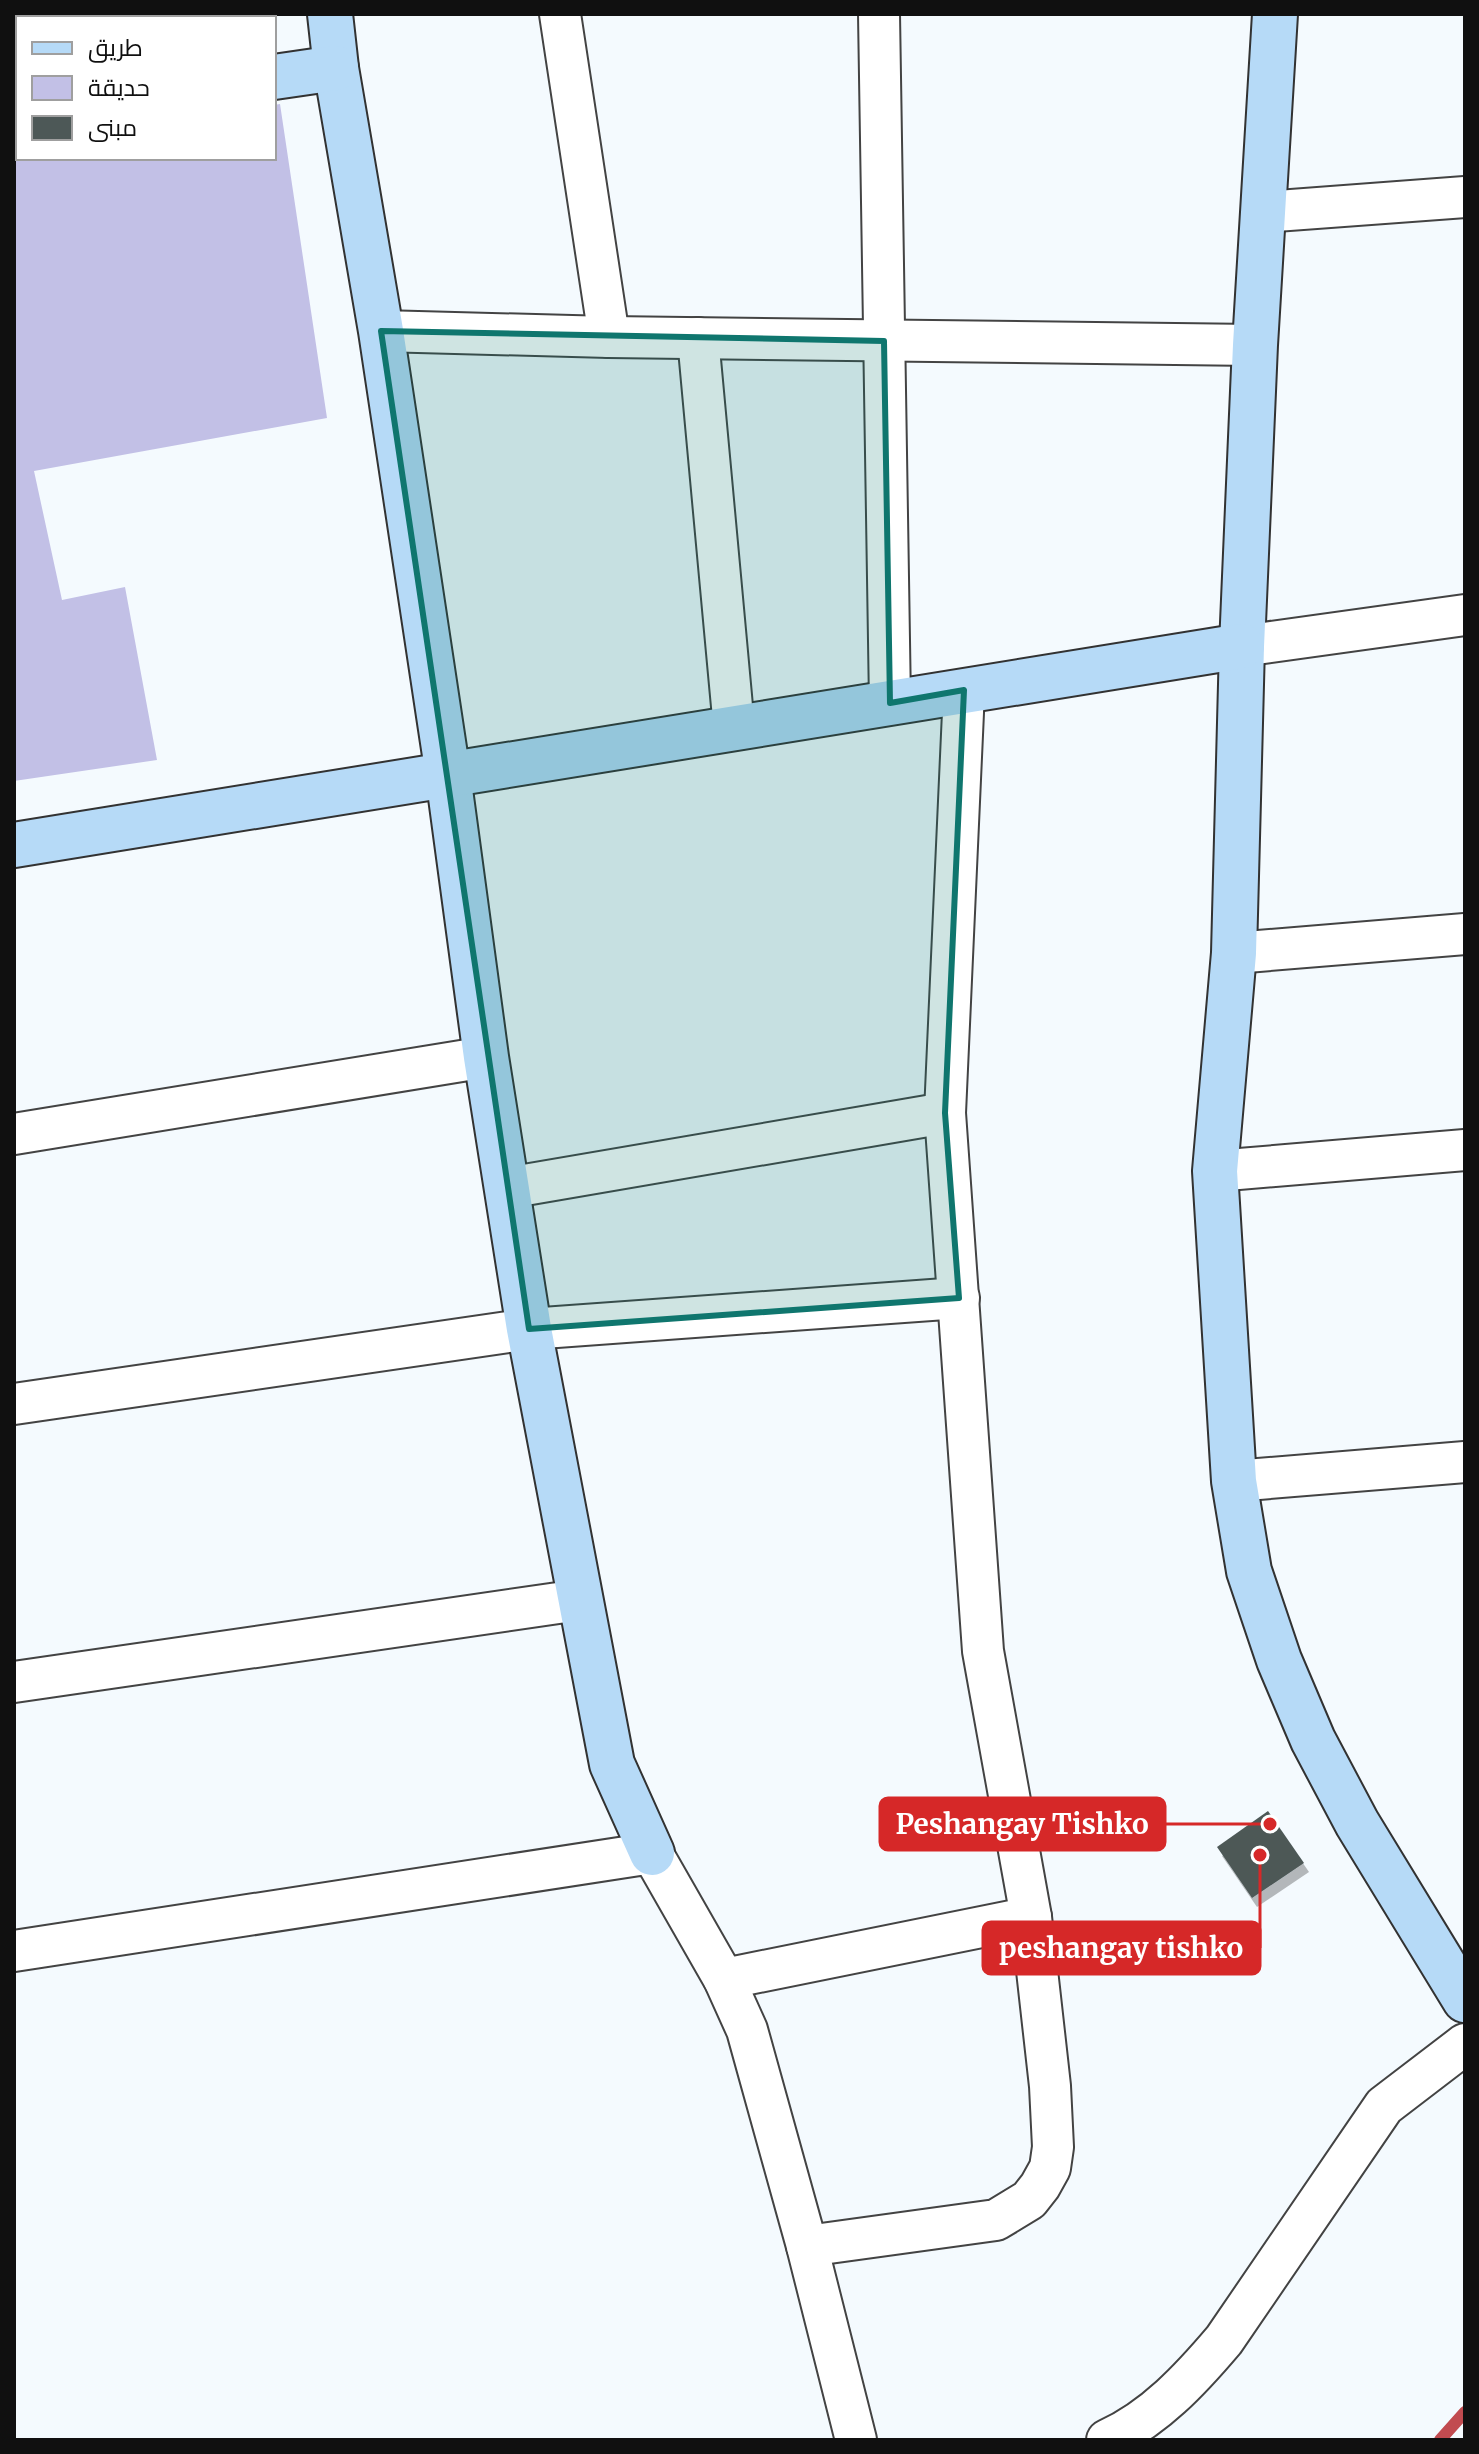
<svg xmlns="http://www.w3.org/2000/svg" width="1479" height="2454" font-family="Merriweather,Cairo,serif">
<defs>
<filter id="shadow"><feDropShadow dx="5" dy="9" stdDeviation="0" flood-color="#0004"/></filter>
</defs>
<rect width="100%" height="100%" fill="#f4fafe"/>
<path fill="#c2c0e6" d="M280,104L327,418L34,471L62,600L125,587L157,760L14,781V145H18V158H274V105Z"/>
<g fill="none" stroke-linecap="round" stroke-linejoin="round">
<path stroke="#c14b50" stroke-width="12" d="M1440,2440L1465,2412"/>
</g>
<path fill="#4d5857" filter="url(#shadow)" d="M1268,1811L1304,1863L1252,1898L1217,1847Z"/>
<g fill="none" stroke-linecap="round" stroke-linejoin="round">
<defs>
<g id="street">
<path d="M27,14L28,18"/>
<path d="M560,14L609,337"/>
<path d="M879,14L890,703"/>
<path d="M1263,212L1465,197"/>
<path d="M381,331L609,337L1255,345"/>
<path d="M698,338L734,728"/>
<path d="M1242,646L1465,615"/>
<path d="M1234,953L1465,934"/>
<path d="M14,1134L486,1057"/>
<path d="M1215,1171L1465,1150"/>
<path d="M507,1188L945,1113"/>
<path d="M14,1404L529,1329L959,1298"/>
<path d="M1234,1481L1465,1462"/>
<path d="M14,1682L579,1600"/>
<path d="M14,1951L652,1853L724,1979L747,2030L807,2246L856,2440"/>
<path d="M724,1979L1031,1917"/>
<path d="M807,2246L996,2220L1029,2200L1040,2186L1050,2168L1053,2147L1050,2086L1031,1917L983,1651L945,1113L964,690"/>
<path d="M1107,2440C1154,2419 1191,2379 1224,2340L1384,2106L1465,2044"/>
</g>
<g id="secondary">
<path d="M330,14L336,68L381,331L448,775L486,1057L529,1329L612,1764L652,1853"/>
<path d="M1275,14L1255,345L1242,646L1234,953L1215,1171L1234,1481L1249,1571L1279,1660L1313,1740L1357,1823L1465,2000"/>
<path d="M195,18L221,14"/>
<path d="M14,46H18"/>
<path d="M274,77L336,68"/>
<path d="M14,117L18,116"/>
<path d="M14,845L1242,646"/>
</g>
</defs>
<use href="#street" stroke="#434343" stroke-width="44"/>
<use href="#secondary" stroke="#323232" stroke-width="48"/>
<use href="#street" stroke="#fff" stroke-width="40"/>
<use href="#secondary" stroke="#b6daf7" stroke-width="44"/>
</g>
<path fill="#0f766e" fill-opacity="0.2" stroke="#0f766e" stroke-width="6" stroke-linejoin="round" d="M381,331L884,341L890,703L964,690L945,1113L959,1298L529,1329Z"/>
<path fill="none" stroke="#d62828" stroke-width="3" d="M1270 1824L1165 1824M1260 1855L1260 1948"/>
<g fill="#d62828" stroke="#fff" stroke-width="3">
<circle cx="1270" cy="1824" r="8"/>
<circle cx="1260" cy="1855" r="8"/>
</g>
<g fill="#d62828" stroke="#d62828" stroke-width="3">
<rect x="880" y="1798" width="285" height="52" rx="8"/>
<rect x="983" y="1922" width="277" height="52" rx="8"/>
</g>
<g font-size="28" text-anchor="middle" font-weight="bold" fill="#fff">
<text x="1022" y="1834">Peshangay Tishko</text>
<text x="1121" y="1958">peshangay tishko</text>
</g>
<rect width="1479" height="2454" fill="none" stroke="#101010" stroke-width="32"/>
<rect x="16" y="16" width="260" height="144" fill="#ffffff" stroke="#9f9f9f" stroke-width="2"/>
<rect x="32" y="42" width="40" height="12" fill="#b6daf7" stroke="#9f9f9f" stroke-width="2"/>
<text x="88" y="56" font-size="24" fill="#101010">طريق</text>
<rect x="32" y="76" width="40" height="24" fill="#c2c0e6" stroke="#9f9f9f" stroke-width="2"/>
<text x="88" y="96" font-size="24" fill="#101010">حديقة</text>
<rect x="32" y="116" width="40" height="24" fill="#4d5857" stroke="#9f9f9f" stroke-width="2"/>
<text x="88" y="136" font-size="24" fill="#101010">مبنى</text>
</svg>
